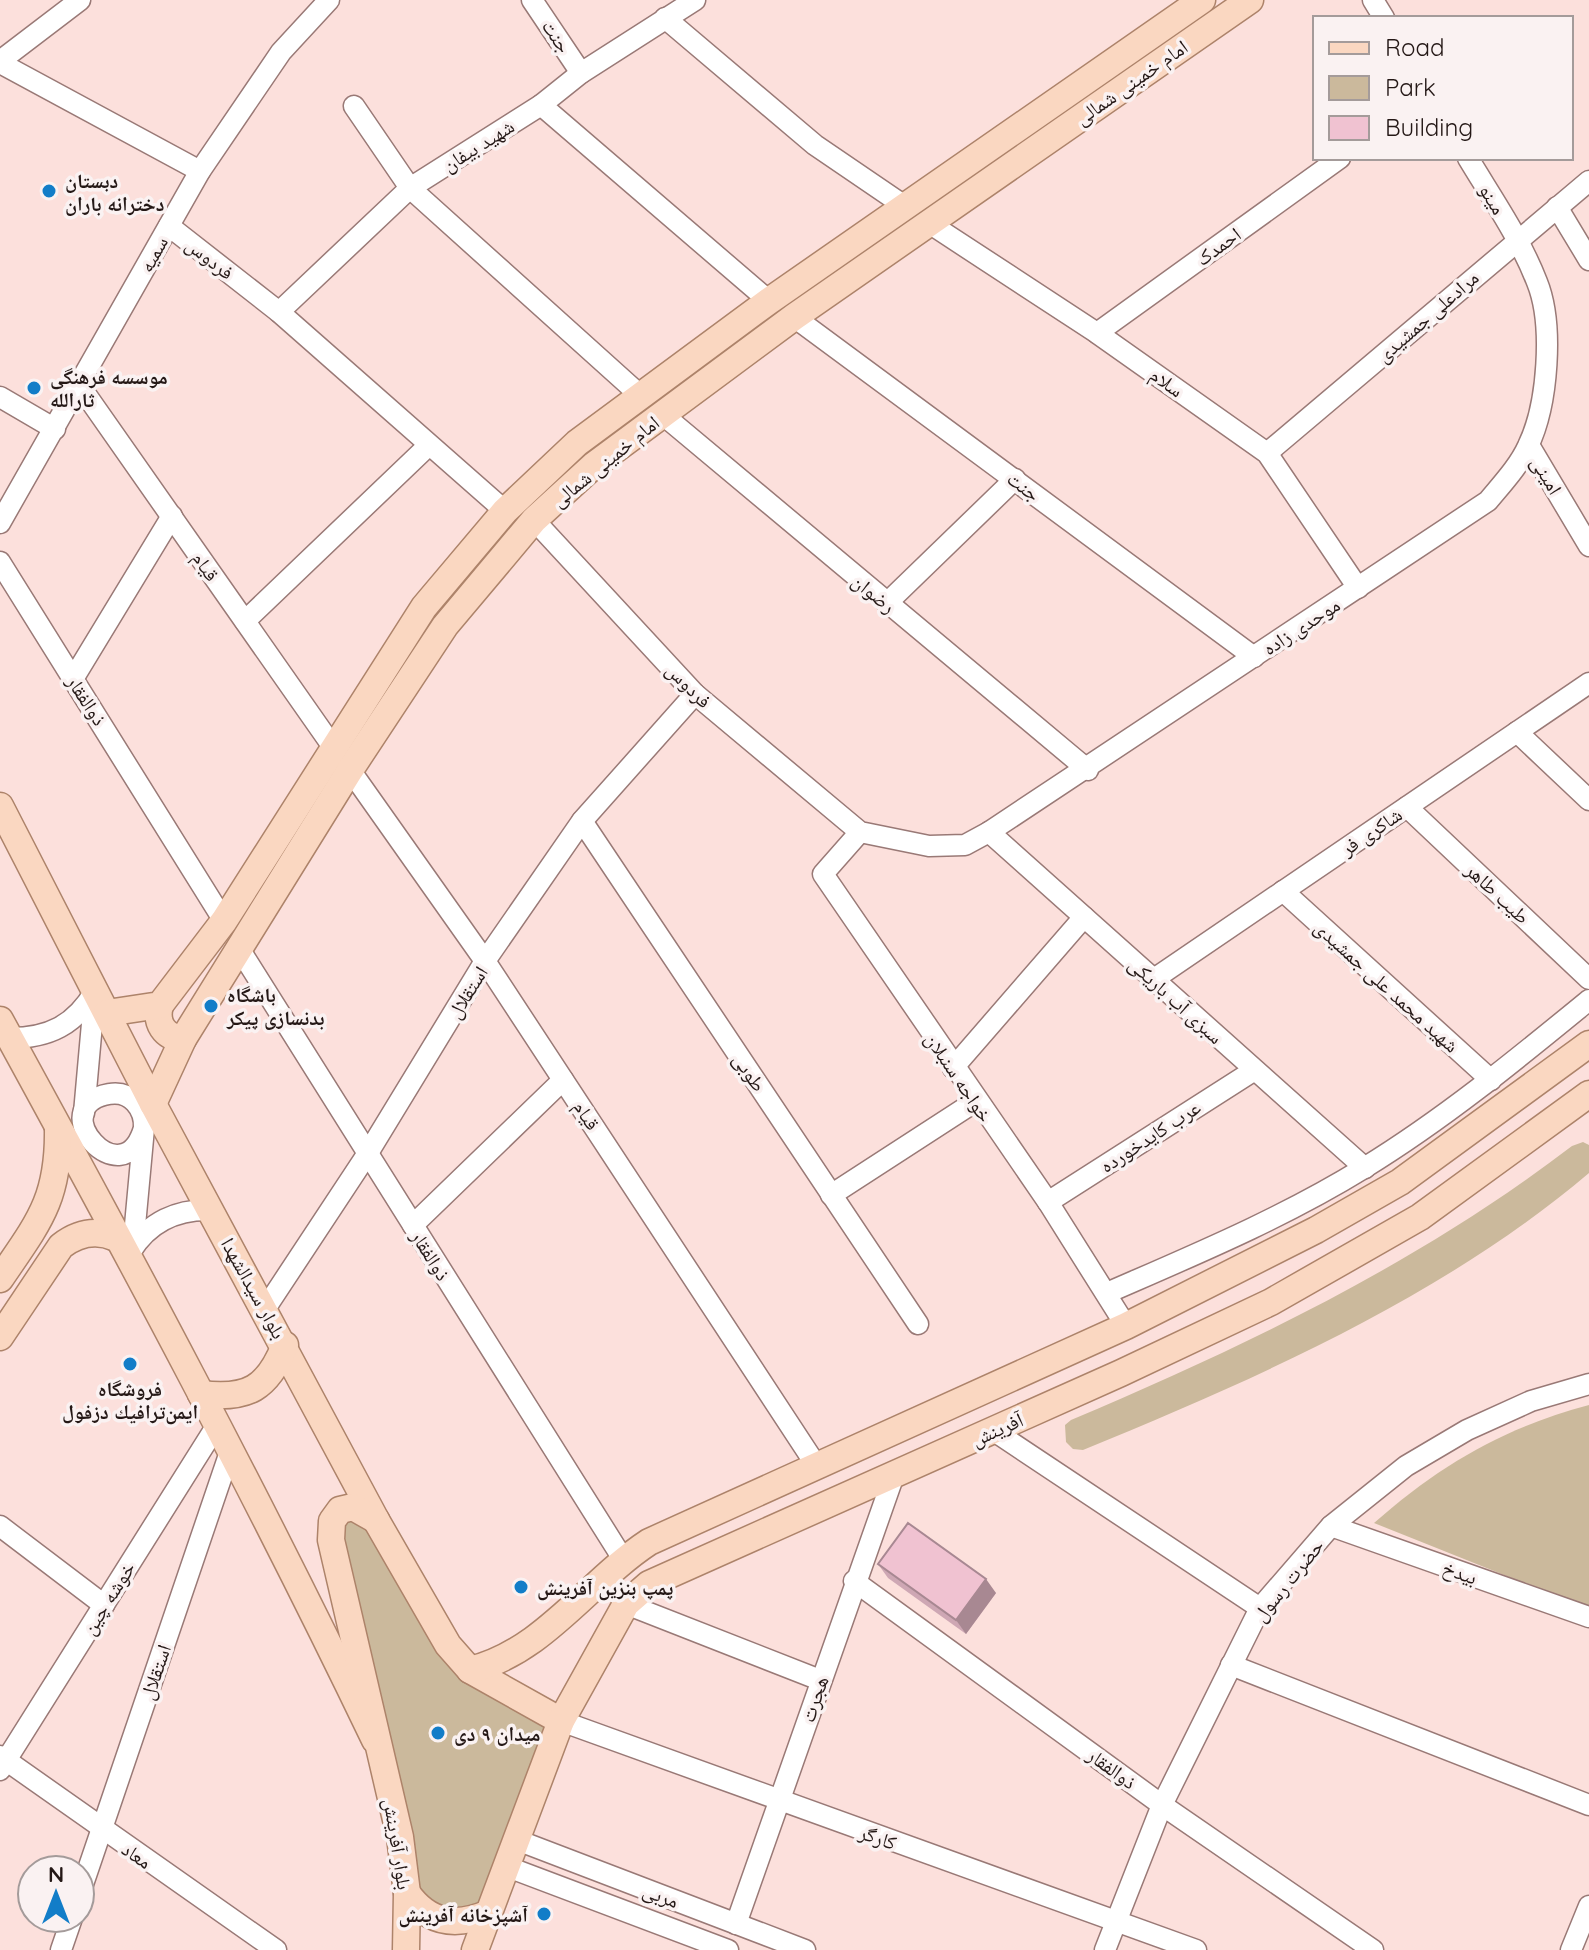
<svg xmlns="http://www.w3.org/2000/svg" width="1589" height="1950" font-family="Quicksand,'Noto Naskh Arabic',sans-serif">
<rect width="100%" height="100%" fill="#fce0dc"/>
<g fill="#cbb99c">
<path d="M1583,1142L1589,1145V1173C1441,1298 1260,1377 1083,1450L1073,1449L1066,1442L1065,1425L1071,1420C1248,1345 1419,1263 1572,1146Z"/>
<path d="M1589,1405V1609L1374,1523C1440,1465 1503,1428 1589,1405Z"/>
<path d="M344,1518H366L427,1628L550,1725L483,1901C458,1917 442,1909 420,1894L339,1525Z"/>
</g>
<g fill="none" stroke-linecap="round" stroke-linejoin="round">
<defs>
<g id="minor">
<path d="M532,0L581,73"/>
<path d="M1373,0L1384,18"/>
<path d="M665,18L815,145L906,207"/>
<path d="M0,61L80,0"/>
<path d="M0,63L200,171"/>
<path d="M541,105L769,301"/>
<path d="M354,106L410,188L641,396"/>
<path d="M1557,207L1589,260"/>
<path d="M929,223L1097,333L1267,453L1358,588"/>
<path d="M169,226L279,312L505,511"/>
<path d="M279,312L410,188L541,105L581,73L695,0"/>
<path d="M794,317L1254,657"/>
<path d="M1097,333L1340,158"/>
<path d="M80,386L333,747"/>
<path d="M0,397L55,429"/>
<path d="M662,414L1088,770"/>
<path d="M1529,445L1589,546"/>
<path d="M1267,453L1589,181"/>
<path d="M534,520L695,694L860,832L929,846L965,845L989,832L1488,501C1502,484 1519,466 1528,446C1548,405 1554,324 1537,282C1520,238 1492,198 1468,158"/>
<path d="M0,523L200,171L281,52L329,0"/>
<path d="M0,562L224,921"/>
<path d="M887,603L1015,479"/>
<path d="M245,621L428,446"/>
<path d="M73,679L172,516"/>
<path d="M1517,732L1589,800"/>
<path d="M350,770L485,961L816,1465"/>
<path d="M1407,807L1589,979"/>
<path d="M582,821L918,1324"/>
<path d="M860,832L823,874L1048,1202L1126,1326"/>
<path d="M989,832L1365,1168"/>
<path d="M1283,891L1491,1080"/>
<path d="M240,950L623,1559"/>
<path d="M1154,979L1589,683"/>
<path d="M10,1038C49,1038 75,1025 95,991"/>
<path d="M953,1068L1084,917"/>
<path d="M84,1113L95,990"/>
<path d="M831,1195L976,1101"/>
<path d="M1048,1202L1253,1071"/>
<path d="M413,1225L563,1080"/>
<path d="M133,1247L144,1128C145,1109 131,1090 109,1094C41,1106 123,1200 144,1128"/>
<path d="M131,1251C149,1222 177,1209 211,1210"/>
<path d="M1107,1293C1194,1255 1283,1218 1364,1168C1444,1119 1517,1059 1589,1000"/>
<path d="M265,1309L368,1153L485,961L582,821L695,694"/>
<path d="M994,1431L1260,1608"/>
<path d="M0,1526L104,1605"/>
<path d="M1331,1526L1589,1617"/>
<path d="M854,1581L1162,1805L1373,1950"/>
<path d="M626,1604L820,1680"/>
<path d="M1231,1665L1589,1805"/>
<path d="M561,1721L1196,1950"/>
<path d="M0,1756L276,1950"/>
<path d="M0,1770L217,1425"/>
<path d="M517,1840L805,1950"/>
<path d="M508,1867L728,1950"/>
<path d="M80,1893L230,1452"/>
<path d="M736,1924L894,1475"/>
<path d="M61,1950L72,1918"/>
<path d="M1105,1950L1162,1805L1260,1608L1331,1526L1406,1466L1467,1430L1531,1401L1589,1384"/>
<path d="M1571,1950L1589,1906"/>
</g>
<g id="major">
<path d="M0,806L153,1104L376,1520L448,1645L470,1670L561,1721"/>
<path d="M160,1005C155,1023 164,1037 183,1039"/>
<path d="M107,1013L160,1005L224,921L424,607L505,511L577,443L769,301L1202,0"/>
<path d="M0,1020C130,1257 258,1496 375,1740"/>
<path d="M153,1104L183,1039L350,770L445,626L534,520L593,466L794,317L1250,0"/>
<path d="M0,1279C38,1223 59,1200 58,1129"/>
<path d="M0,1337L61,1246C78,1233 96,1229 116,1238"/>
<path d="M201,1394C248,1400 268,1388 285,1345"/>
<path d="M376,1520L353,1507L340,1510L332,1521L331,1540L400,1837L407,1893L406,1950"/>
<path d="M470,1670C544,1652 588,1582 649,1542L1126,1326L1316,1230L1400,1182L1589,1044"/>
<path d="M407,1893C429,1924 456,1927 489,1913"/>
<path d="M475,1950L561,1721L626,1604L649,1584L1121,1373L1271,1302L1420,1217L1589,1094"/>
</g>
</defs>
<use href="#minor" stroke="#997976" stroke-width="23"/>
<use href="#major" stroke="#ad836a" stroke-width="29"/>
<use href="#minor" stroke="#fff" stroke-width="20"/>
<use href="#major" stroke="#fad7c1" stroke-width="26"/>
</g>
<path fill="#cea7b4" d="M878,1564L996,1593L966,1634L888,1578Z"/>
<path fill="#a88892" d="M986,1579L996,1593L966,1634L956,1620Z"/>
<path fill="#f0c2d1" stroke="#a88892" stroke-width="2" d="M908,1523L986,1579L956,1620L878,1564Z"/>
<g fill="#127dc8" stroke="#faf2f2" stroke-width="3">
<circle cx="49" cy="191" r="8"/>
<circle cx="34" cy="388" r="8"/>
<circle cx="211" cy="1006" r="8"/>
<circle cx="130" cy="1364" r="8"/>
<circle cx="521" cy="1587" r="8"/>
<circle cx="438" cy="1733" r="8"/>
<circle cx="544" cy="1914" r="8"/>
</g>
<g text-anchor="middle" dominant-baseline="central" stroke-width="7" stroke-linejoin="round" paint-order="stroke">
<g font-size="20" fill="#241816" stroke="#faf2f2">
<text transform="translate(557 36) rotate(56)">جنت</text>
<text transform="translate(1131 82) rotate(-35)">امام خمینی شمالی</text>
<text transform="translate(478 145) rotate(-32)">شهید بیفان</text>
<text transform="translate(1493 199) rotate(59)">مینو</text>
<text transform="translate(1218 246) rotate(-36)">احمدک</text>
<text transform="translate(153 254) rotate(-61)">سمیه</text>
<text transform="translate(210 258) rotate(38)">فردوس</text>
<text transform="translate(1427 316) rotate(-41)">مرادعلی جمشیدی</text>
<text transform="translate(1167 382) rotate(35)">سلام</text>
<text transform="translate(605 461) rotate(-39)">امام خمینی شمالی</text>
<text transform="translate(1547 475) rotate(59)">امینی</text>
<text transform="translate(1024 486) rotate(37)">جنت</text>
<text transform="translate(206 566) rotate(55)">قیام</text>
<text transform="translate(874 593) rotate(39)">رضوان</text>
<text transform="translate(1301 626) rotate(-33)">موحدی زاده</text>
<text transform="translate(689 685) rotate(45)">فردوس</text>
<text transform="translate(87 700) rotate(57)">ذوالفقار</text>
<text transform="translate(1371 831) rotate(-34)">شاکری فر</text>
<text transform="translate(1498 893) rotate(43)">طیب طاهر</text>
<text transform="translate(1387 986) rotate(42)">شهید محمد علی جمشیدی</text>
<text transform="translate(467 992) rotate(-58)">استقلال</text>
<text transform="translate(1176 1000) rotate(42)">سبزی آب باریکی</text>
<text transform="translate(750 1072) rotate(56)">طوبی</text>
<text transform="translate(959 1077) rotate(56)">خواجه سنبلان</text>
<text transform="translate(587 1115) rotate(57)">قیام</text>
<text transform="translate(1150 1136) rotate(-33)">عرب کایدخورده</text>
<text transform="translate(431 1255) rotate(58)">ذوالفقار</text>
<text transform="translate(254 1288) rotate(61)">بلوار سیدالشهدا</text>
<text transform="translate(997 1429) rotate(-24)">آفرینش</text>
<text transform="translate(1460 1572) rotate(19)">بیدخ</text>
<text transform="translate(1288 1580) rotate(-51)">حضرت رسول</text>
<text transform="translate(108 1598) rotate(-58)">خوشه چین</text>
<text transform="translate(155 1672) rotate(-71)">استقلال</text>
<text transform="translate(814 1699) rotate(-71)">هجرت</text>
<text transform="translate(1112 1768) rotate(36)">ذوالفقار</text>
<text transform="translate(878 1837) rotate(19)">کارگر</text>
<text transform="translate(398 1844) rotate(81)">بلوار آفرینش</text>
<text transform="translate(137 1855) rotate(34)">معاد</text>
<text transform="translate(661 1895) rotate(21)">مربی</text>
</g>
<g font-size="20" font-weight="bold" fill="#241816" stroke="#faf2f2" text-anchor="start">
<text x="65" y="180">دبستان<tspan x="65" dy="23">دخترانه باران</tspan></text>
<text x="50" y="376">موسسه فرهنگی<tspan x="50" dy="23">ثارالله</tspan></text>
<text x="227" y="994">باشگاه<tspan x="227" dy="23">بدنسازی پیکر</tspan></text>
<text x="130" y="1388" text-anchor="middle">فروشگاه<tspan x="130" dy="23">ايمن‌ترافيك دزفول</tspan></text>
<text x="537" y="1587">پمپ بنزین آفرینش</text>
<text x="454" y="1733">میدان ۹ دی</text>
<text x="528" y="1914" text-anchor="end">آشپزخانه آفرینش</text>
</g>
</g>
<rect x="1313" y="16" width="260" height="144" fill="#faf2f2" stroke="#a49b9a" stroke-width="2"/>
<rect x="1329" y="42" width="40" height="12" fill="#fad7c1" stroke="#a49b9a" stroke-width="2"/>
<text x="1385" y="56" font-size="24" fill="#241816">Road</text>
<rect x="1329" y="76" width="40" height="24" fill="#cbb99c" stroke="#a49b9a" stroke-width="2"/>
<text x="1385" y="96" font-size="24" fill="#241816">Park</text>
<rect x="1329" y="116" width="40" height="24" fill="#f0c2d1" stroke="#a49b9a" stroke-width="2"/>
<text x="1385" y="136" font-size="24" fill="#241816">Building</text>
<g transform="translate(56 1894)"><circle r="38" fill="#faf2f2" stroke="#a49b9a" stroke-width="2"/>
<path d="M0-6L14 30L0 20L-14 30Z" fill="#127dc8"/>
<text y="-12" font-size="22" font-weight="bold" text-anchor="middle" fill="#241816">N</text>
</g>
</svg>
